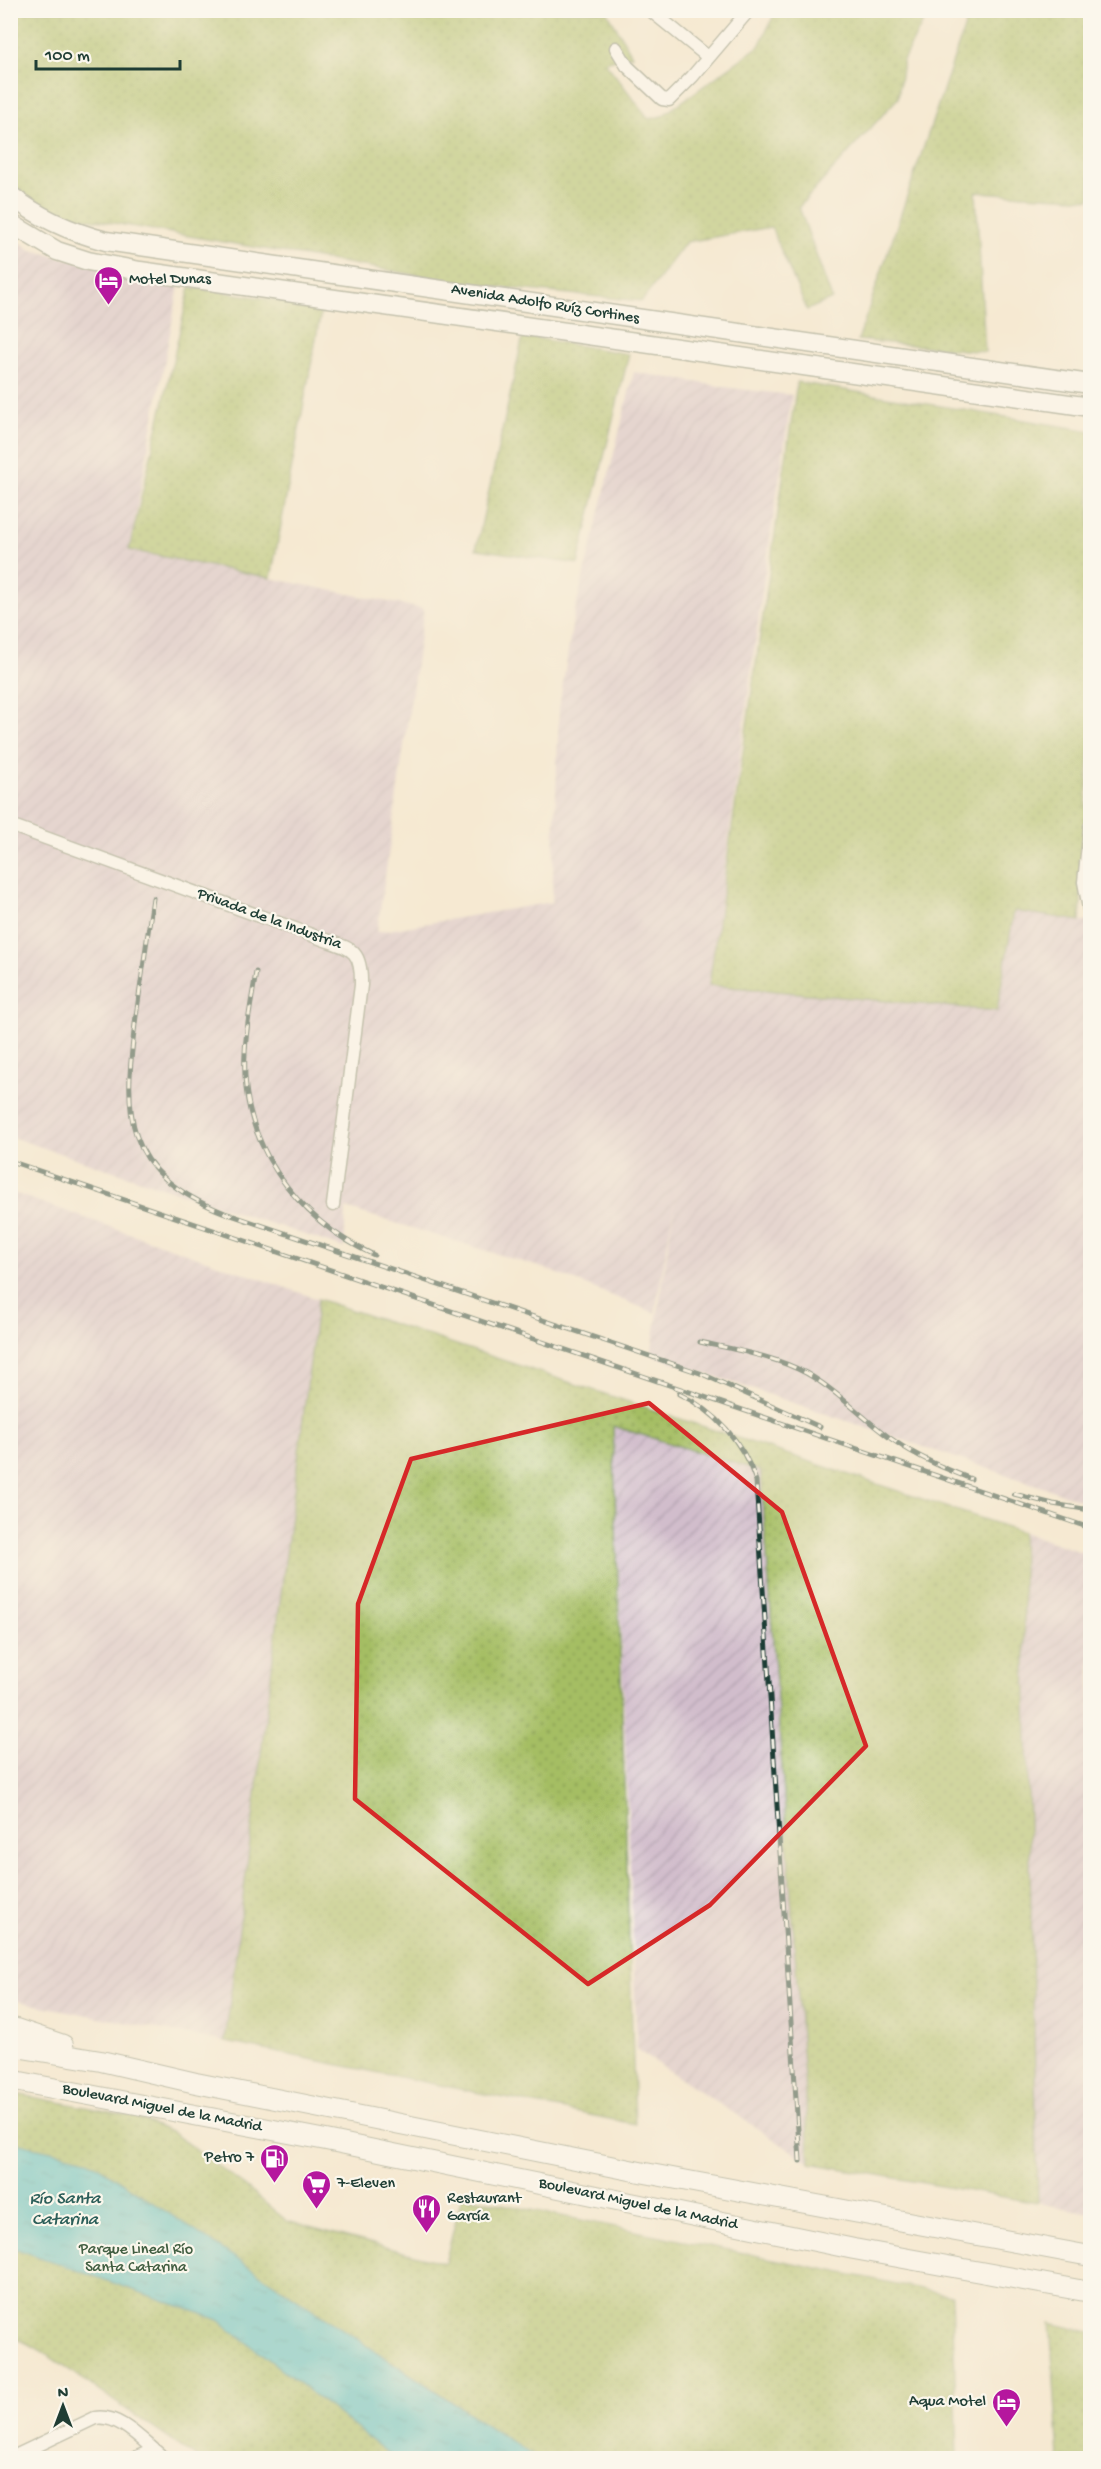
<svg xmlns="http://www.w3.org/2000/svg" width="1101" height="2469" font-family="'Gochi Hand',sans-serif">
<defs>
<pattern id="industrial-furrows" width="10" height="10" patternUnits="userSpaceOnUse" patternTransform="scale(1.5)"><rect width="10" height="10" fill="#d1bdcc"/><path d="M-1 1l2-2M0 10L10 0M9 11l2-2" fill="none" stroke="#b3a3b0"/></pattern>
<pattern id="grass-dots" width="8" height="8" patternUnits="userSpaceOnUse" patternTransform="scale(1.5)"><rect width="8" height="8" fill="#a5be64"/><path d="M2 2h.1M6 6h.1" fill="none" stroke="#869c53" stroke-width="1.8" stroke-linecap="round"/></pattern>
<pattern id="water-ripples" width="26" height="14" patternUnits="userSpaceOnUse" patternTransform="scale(1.5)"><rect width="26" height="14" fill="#54c2c9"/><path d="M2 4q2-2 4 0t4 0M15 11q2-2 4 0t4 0" fill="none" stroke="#459fa4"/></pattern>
</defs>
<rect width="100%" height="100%" fill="#fbf7ec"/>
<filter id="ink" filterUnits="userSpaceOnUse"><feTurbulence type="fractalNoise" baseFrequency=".0167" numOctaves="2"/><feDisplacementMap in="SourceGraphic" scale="12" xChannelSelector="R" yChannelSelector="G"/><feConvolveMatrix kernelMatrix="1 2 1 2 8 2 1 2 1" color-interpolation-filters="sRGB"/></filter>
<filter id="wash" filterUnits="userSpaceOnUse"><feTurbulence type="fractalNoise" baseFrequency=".008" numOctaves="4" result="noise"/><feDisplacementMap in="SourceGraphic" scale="24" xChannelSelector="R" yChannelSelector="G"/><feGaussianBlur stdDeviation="1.35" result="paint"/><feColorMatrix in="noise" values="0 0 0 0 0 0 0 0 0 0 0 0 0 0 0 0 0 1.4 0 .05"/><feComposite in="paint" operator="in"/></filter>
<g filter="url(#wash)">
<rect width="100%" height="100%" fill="#f5e9d2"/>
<g fill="url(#industrial-furrows)">
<path d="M10,235L31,250L179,286L129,550L424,609L377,932L552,902L559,708L573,619L634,372L731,388L792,395L763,586L709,984L1014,911L1090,922V1503L651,1355L677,1189L655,1313L546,1269L346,1208L344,1248L11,1137Z"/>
<path d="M11,1192L318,1299L225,2042L11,2000Z"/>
<path d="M613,1426L761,1471L810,2163L637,2050Z"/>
<path d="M1022,1532L1090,1555V2213L1038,2203Z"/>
</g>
<g fill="url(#grass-dots)" stroke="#627e4c" stroke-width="1.5">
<path d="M10,11H607L632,55L605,62L649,119L662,116L759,46L776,11H929L903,60L898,98L799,207L832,299L807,310L771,227L686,242L642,301L474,285L61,214L28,197L11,184Z"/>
<path d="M970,11H1090V199L976,192L985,352L858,340Z"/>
<path d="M190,287L322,307L271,578L129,550Z"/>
<path d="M523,336L629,354L578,564L476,549Z"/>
<path d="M797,382L1090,431V734L1080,921L1014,911L997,1011L709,985Z"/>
<path d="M318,1299L1022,1532L1038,2203L810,2163L761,1471L613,1426L635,2124L225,2042Z"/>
<path d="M11,2093L133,2116L173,2133L246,2187L287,2221L445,2263L462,2196L952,2295L958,2458H197L37,2348L11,2336Z"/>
<path d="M1050,2323L1090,2332V2458H1059Z"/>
</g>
<path fill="url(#water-ripples)" stroke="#3a807e" stroke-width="1.5" d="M11,2142L87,2159L536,2458H394L219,2320L11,2247Z"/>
</g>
<g filter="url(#ink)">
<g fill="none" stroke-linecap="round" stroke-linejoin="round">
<defs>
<g id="minor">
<path d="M650,10L708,57"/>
<path d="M616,48L627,66L662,99L669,100L692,77L749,10"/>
<path d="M10,825L317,937C349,949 362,946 361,985L333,1205"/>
<path d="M1090,826L1084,882L1090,914"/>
<path d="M11,2458L95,2418C120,2413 145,2444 164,2458"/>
<path d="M135,2458L153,2450"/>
</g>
<g id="primary">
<path d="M10,195C39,218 71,232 106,241L1090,384"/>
<path d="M10,223L57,251L88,261L140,271L1090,407"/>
</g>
<g id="trunk">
<path d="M10,2027L63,2045"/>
<path d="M10,2046L101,2061L196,2083L640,2172L1090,2256"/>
<path d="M10,2080L326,2140L854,2249L1090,2292"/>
</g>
</defs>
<use href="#minor" stroke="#8a9383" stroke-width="15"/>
<use href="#primary" stroke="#8a9383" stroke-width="21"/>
<use href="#trunk" stroke="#8a9383" stroke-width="22"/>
<use href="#minor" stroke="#fff" stroke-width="12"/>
<use href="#primary" stroke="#fff" stroke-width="18"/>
<use href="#trunk" stroke="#fff" stroke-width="20"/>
<defs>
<g id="rail">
<path d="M153,898C147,938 142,977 136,1016C123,1115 121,1172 225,1213L700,1373L820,1427"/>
<path d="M256,972C252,999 246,1026 245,1053C240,1142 295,1219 374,1255"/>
<path d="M10,1161L1090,1528"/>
<path d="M700,1342C736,1350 774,1356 806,1373C838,1391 863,1419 893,1440C917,1457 944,1468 971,1479"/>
<path d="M679,1394C716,1411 743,1442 756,1481L800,2161"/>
<path d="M1014,1494L1053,1504L1090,1510"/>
</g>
</defs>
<use href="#rail" stroke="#1f3d34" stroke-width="5"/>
<use href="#rail" stroke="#fbf7ec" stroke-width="3" stroke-dasharray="9" stroke-linecap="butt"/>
</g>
</g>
<path d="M0 0H1101V2469H0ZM649,1403L782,1512L866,1746L710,1905L588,1984L355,1799L358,1604L411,1459Z" fill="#f5e9d2" fill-opacity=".55" fill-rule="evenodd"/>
<path fill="none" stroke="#d62828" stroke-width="4.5" stroke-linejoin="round" d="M649,1403L782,1512L866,1746L710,1905L588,1984L355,1799L358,1604L411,1459Z"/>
<defs>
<symbol id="hotel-pin" viewBox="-11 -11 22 30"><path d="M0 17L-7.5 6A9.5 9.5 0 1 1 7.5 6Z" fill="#b5179e" stroke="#fbf7ec"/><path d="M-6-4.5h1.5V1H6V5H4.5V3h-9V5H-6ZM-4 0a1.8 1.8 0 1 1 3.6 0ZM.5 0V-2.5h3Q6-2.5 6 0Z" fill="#fff"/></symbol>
<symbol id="fuel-pin" viewBox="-11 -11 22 30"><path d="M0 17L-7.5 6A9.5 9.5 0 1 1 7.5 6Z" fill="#b5179e" stroke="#fbf7ec"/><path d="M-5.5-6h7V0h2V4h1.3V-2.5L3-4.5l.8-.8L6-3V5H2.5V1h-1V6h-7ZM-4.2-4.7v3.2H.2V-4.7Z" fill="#fff"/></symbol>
<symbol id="supermarket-pin" viewBox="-11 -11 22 30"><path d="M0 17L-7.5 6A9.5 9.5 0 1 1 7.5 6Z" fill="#b5179e" stroke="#fbf7ec"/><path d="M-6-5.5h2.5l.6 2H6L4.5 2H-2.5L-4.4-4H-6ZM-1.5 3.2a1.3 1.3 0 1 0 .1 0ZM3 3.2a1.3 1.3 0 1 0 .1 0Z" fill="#fff"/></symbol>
<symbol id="restaurant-pin" viewBox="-11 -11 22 30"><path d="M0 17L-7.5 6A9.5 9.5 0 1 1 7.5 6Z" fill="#b5179e" stroke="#fbf7ec"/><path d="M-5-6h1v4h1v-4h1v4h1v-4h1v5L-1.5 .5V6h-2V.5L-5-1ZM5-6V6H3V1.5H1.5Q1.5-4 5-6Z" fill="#fff"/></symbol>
</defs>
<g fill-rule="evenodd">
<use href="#hotel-pin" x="92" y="264" width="33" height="45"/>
<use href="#fuel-pin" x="258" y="2142" width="33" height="45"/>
<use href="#supermarket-pin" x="300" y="2168" width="33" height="45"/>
<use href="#restaurant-pin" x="410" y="2192" width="33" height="45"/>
<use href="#hotel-pin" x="990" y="2386" width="33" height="45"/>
</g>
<g text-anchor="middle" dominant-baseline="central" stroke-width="4.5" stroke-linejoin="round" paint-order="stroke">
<g font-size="16" fill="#1f3d34" stroke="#fbf7ec" text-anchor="start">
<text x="129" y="280">Motel Dunas</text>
<text x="254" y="2158" text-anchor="end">Petro 7</text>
<text x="337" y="2184">7-Eleven</text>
<text x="447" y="2199">Restaurant<tspan x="447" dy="18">García</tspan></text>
<text x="986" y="2402" text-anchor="end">Aqua Motel</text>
</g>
<g font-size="16" fill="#1f3d34" stroke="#fbf7ec">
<text transform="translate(545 305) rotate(9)">Avenida Adolfo Ruíz Cortines</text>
<text transform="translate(269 920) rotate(20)">Privada de la Industria</text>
<text transform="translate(162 2109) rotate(11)">Boulevard Miguel de la Madrid</text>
<text transform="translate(638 2205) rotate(12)">Boulevard Miguel de la Madrid</text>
</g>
<g font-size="16" fill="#405d40" stroke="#fbf7ec">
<text x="136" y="2250">Parque Lineal Río<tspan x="136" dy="18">Santa Catarina</tspan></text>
</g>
<g font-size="18" font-style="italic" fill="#2c5e59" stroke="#fbf7ec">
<text x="65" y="2199">Río Santa<tspan x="65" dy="21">Catarina</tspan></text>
</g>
</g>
<rect width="1101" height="2469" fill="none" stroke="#fbf7ec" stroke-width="36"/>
<g transform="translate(63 2406)" stroke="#fbf7ec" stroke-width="4.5" paint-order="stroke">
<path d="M0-4.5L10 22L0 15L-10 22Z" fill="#1f3d34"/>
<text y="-9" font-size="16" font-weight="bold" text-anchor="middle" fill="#1f3d34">N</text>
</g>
<path d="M36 60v9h144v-9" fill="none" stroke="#1f3d34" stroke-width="3"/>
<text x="45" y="60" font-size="18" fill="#1f3d34" stroke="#fbf7ec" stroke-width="4.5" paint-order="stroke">100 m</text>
</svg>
